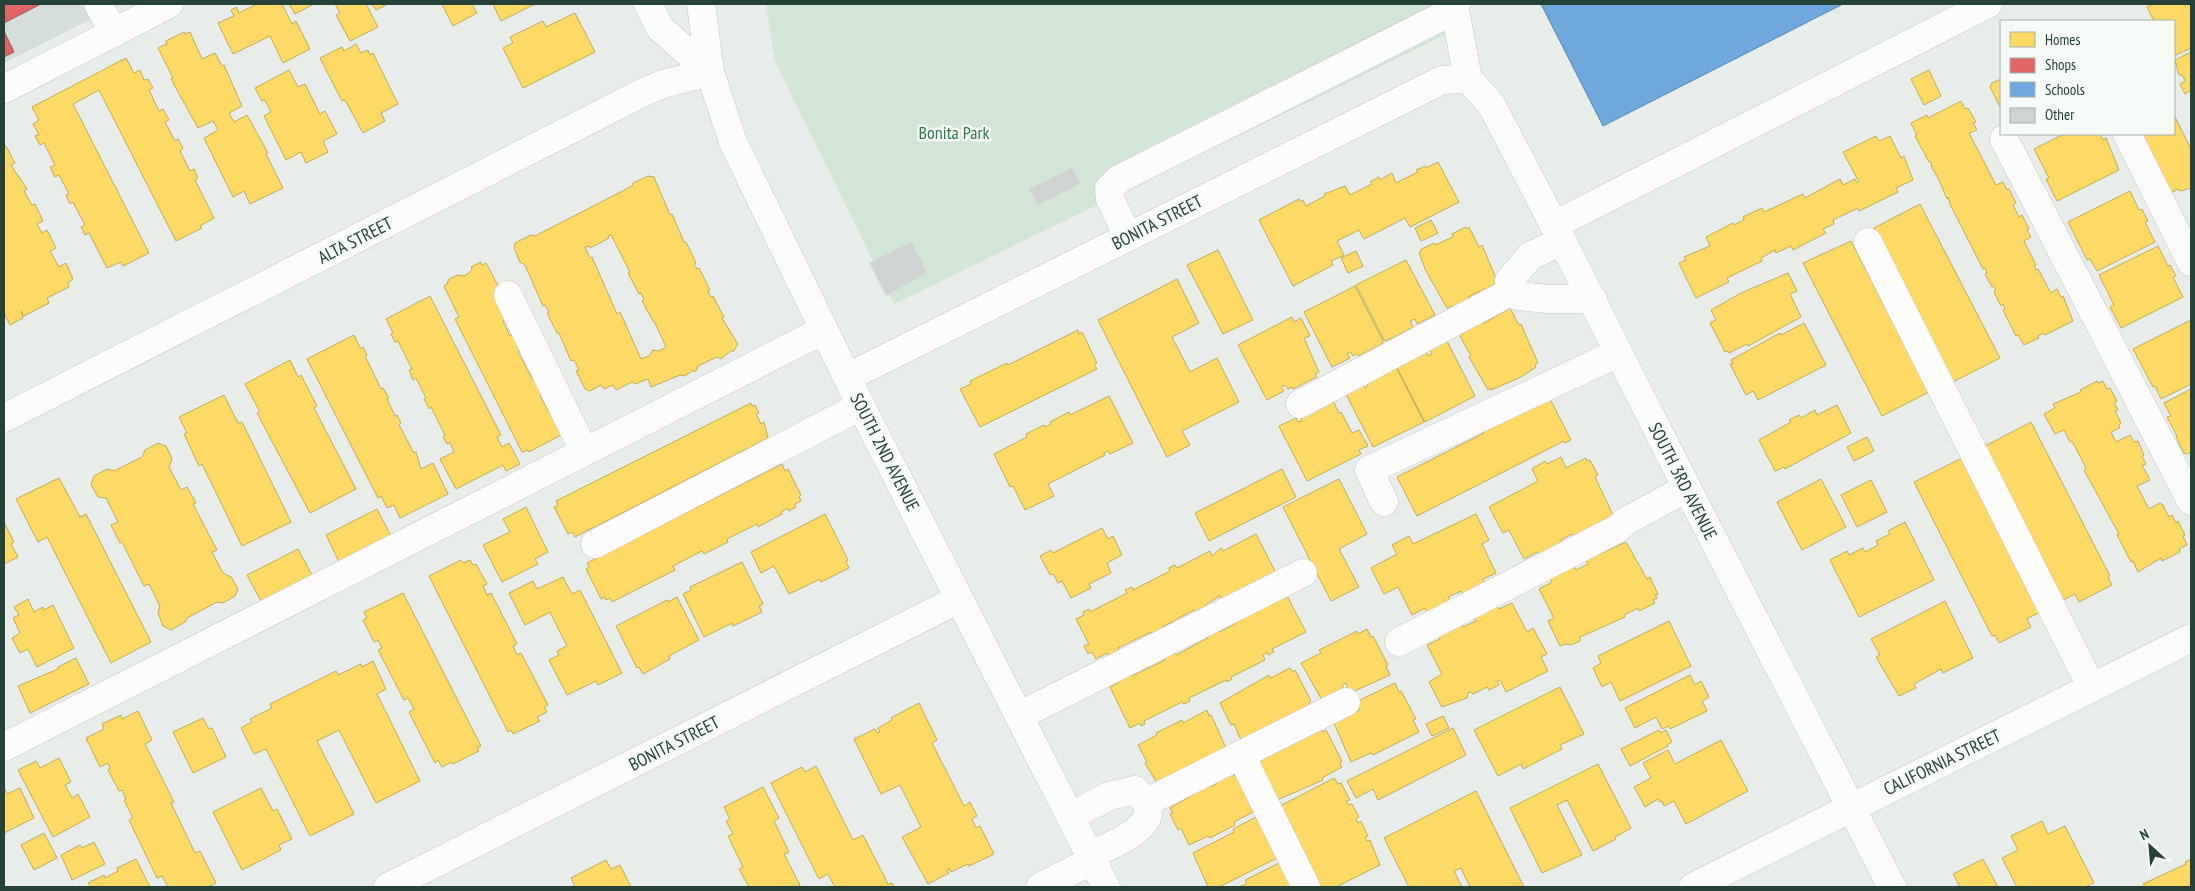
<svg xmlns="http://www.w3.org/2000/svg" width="2195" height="891" font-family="'PT Sans Narrow',sans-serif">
<rect width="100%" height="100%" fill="#e8edea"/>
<path fill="#d6deda" d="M4,4H121L4,63Z"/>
<path fill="#d1e6d6" d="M766,4H1430L1445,35L894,304L775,61Z"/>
<g fill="#ffd966" stroke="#bdac58" fill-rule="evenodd">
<path d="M257,4H282L292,24L296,21L310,49L283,63L270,36L233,54L218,23L234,16L231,10L236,7L239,13Z"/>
<path d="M289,4H314L295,14Z"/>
<path d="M335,4H366L378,27L350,41L336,15L340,13Z"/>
<path d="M372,4H388L376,10Z"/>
<path d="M442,4H472L477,13L453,26Z"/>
<path d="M493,4H535L501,21Z"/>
<path d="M2153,4H2191V48L2174,56V21H2154L2147,7Z"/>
<path d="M575,13L595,52L523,88L503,48L513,43L510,37L543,21L546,27Z"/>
<path d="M184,32L185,34L190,32L202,59L215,53L222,66L224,65L242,106L229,113L234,122L247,115L268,153L266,154L283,188L250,204L244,191L233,197L204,138L218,130L213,121L198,128L171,79L173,78L158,48L167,44L166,41Z"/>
<path d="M356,44L361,53L368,50L370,55L373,53L398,104L381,113L385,121L363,133L345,100L342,101L320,58L342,47L344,51Z"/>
<path d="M2191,52V93L2190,91L2185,94L2180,84L2185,81L2183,76L2179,75L2175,60Z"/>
<path d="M126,58L134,73L140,70L144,80L148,79L153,88L149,90L159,111L163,109L169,120L165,122L175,141L178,139L183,148L180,151L190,171L194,169L198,178L195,180L214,218L200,226L202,228L176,241L99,90L73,104L149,253L123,266L121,262L107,268L89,233L85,235L81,227L85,225L73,202L70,204L66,195L69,194L59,175L55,177L50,167L55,165L44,143L40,145L35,136L39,135L33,124L39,120L32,107Z"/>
<path d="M289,70L298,87L305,84L320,114L325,111L337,134L323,141L328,152L306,163L301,152L286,160L264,116L271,112L265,100L262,101L255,88Z"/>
<path d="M1929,70L1941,96L1924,105L1911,79Z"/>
<path d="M2001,79V109L1990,87L1992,83Z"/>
<path d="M1961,101L1965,109L1968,108L1976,122L1973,123L1977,130L1969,133L1996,185L2003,182L2007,190L2009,189L2016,203L2013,205L2019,217L2022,215L2029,229L2027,230L2031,237L2024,241L2036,265L2034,266L2036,270L2038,269L2051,293L2057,289L2061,297L2063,296L2073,321L2045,335L2044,333L2038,336L2039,338L2024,345L2018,335L2016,336L2003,310L2005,309L2003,304L2001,306L1994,292L1996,290L1993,286L1992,287L1985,274L1987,273L1985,268L1983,269L1949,202H1950L1948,197L1947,199L1939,180L1931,166H1932L1930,161L1929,162L1915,136L1917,135L1911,123L1927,115L1928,118Z"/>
<path d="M2174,115L2191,149V188L2180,191L2178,189L2171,193L2138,134H2174Z"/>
<path d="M2064,134H2100L2103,140L2106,138L2119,170L2057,201L2046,179L2049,178L2034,149Z"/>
<path d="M1876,136L1879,141L1890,136L1901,158L1904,156L1913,180L1896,188L1898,192L1859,211L1858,208L1833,220L1834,224L1823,229L1826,233L1793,250L1791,246L1776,253L1775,250L1761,258L1762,261L1727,278L1729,282L1696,298L1679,263L1686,260L1684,257L1710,246L1706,237L1733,223L1734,225L1744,220L1743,217L1762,208L1764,212L1803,194L1805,198L1840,179L1843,185L1855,179L1857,183L1859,182L1843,152Z"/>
<path d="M6,146L15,163L11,165L27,189L24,191L32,205L35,204L43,221L37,224L42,233L47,230L56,248L50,251L59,267L66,263L73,279L68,283L69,287L47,298L49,303L24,316L21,311L23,318L10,325L4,313V147Z"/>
<path d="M1438,162L1459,202L1410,227L1405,218L1364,239L1359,230L1337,241L1344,255L1331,261L1333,265L1293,286L1259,220L1299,199L1301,202L1303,200L1306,206L1325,196L1324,194L1345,186L1350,195L1372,184L1370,182L1379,177L1380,180L1392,173L1396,183L1418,172L1416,170L1425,166L1426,168Z"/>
<path d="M648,176L654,177L670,215L672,214L684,242H686L696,263L694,264L697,269L699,268L710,290L708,291L711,297L713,296L724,317L722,318L738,344L733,352L732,350L721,359L717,357L698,366L697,370L694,372L693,370L685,376L680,375L651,387L648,379L635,384L632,382L616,390L613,385L604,389L601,385L590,391L585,389L576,371L579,370L574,360L571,361L559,333H557L547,313L549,312L545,305L543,306L525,265L520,262L514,248L515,243L531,235L535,236L632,186L633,183ZM611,235L630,272L628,273L639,294L641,293L644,300L642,301L653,321H654L666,347L659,351L653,350L649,356L641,359L620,312L617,314L592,257L590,258L585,247L589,246L590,248L609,238L608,236Z"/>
<path d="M2130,191L2139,210L2142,209L2148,221L2145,222L2155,242L2097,271L2090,259L2087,260L2068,222Z"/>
<path d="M1920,204L2000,358L1951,383L1944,364L1874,228Z"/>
<path d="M1431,220L1438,233L1421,241L1415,228Z"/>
<path d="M1466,227L1467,229L1469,227L1479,247L1482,245L1498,283L1468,297L1470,300L1452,309L1451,306L1447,308L1426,271L1419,253L1421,252L1420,250L1434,243L1435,245L1453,237L1452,234Z"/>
<path d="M1851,241L1929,392L1882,416L1803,263Z"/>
<path d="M2158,246L2168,266L2170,265L2176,276L2173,277L2183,297L2121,328L2110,307L2114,305L2099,275Z"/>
<path d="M1218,250L1253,320L1223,334L1187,265Z"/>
<path d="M1356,251L1363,266L1348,273L1341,258Z"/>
<path d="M1406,260L1435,315L1417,324L1415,319L1410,321L1413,326L1410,329L1386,341L1384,340L1356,285Z"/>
<path d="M481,262L482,265L486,263L505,299V320L503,321L510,336L513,335L521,350L518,352L533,380L535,379L543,394L540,396L549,412L552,411L563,434L529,452L528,450L522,452L455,319L459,317L444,286L447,284L449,279L458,275L464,276L469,273L472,269L471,267Z"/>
<path d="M1788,273L1797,291L1790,294L1801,317L1748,346L1747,344L1729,353L1728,351L1725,352L1710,323L1716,320L1711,310L1741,293Z"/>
<path d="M1177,279L1199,323L1172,337L1190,372L1217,358L1239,402L1182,431L1190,445L1167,457L1098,320Z"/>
<path d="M1355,286L1383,341L1382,344L1359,356L1358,354L1353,356L1350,352L1347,353L1350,358L1332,367L1304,312Z"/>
<path d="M430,296L501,435L497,437L502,447L509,443L520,464L506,471L503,465L456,489L440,459L454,452L450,443L447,444L443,436L445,435L431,407L429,409L424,399L426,398L416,378L413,380L409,370L412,369L398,341L395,342L391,334L393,333L386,319Z"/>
<path d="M1510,308L1519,325L1521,324L1538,363L1535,365L1536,367L1521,377L1491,390L1490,388L1488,390L1469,357L1471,356L1460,336L1464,333L1462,331L1481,321L1483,324Z"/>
<path d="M1292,317L1294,322L1301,318L1310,336L1304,338L1319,372L1315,374L1317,377L1293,389L1292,387L1288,389L1285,385L1281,387L1284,391L1267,400L1238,345Z"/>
<path d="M2191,320V384L2161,399L2155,386L2153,387L2133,349Z"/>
<path d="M1804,323L1826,365L1758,400L1753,391L1746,395L1730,364L1733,363L1731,360L1780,333L1781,335Z"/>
<path d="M1078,330L1079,334L1082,332L1097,363L1094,364L1097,369L980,427L960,389L971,384L970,381L1007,363L1008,365Z"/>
<path d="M354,335L361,349L363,347L367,355L365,356L381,389L383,388L389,398L387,399L395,416L397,415L401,423L399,425L414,453L416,452L421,469L433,463L448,494L400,518L394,505L387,508L381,496L378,498L307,359Z"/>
<path d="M1447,341L1475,396L1425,422L1396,366L1426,351L1428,356L1432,354L1430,349Z"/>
<path d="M290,360L298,377L301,375L317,406L314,408L356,489L310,513L257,413L260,412L245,384Z"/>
<path d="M1396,367L1424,422L1373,447L1345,392L1363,384L1365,388L1368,386L1366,382Z"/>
<path d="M2097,381L2098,383L2103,381L2107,389L2110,388L2117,401L2114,402L2118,410L2115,411L2121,423L2119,425L2120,428L2111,432L2116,442L2130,435L2134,442L2138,441L2144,455L2142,456L2146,464L2142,465L2150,480L2137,486L2149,509L2160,503L2163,505L2169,517L2172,515L2176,523L2178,521L2185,535L2183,536L2187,545L2179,549L2180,552L2162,561L2161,558L2138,572L2133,561L2131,562L2117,535L2119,534L2084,470L2086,468L2072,441L2070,442L2064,430L2055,434L2044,414L2055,408L2053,404L2081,392L2080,390Z"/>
<path d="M2191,389V452L2187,454L2184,453L2176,437L2177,436L2167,417L2171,416L2164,403Z"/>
<path d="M224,395L238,423L242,422L291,522L242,546L202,464L199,466L184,434L187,433L179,417Z"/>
<path d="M1109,396L1133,443L1110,454L1108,451L1104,453L1105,455L1048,484L1054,496L1025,510L1013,486L1010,487L994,454L1027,437L1026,434L1044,425L1045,427L1051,424L1050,422L1069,412L1070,415Z"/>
<path d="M1549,397L1571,440L1565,443L1564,441L1417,516L1397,477L1484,433L1482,430Z"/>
<path d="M1332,399L1339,413L1341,412L1352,433L1359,430L1368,446L1359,450L1361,454L1307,481L1279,426L1296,418L1298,422L1302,421L1300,416Z"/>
<path d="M751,403L752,406L755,405L759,413L756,414L761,424L764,422L768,438L575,537L572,532L568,534L554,507L558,505L556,501Z"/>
<path d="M1837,405L1851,433L1785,469L1784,467L1775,471L1759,440L1791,422L1789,420L1799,415L1801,418L1815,410L1817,415Z"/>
<path d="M2031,422L2110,576L2108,577L2112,585L2079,602L2075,594L2061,601L2052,582L2054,581L1985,446Z"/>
<path d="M1867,437L1874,451L1854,461L1847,447Z"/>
<path d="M158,443L166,446L172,459L169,467L181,490L187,487L196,503L193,504L217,550L212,552L223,573L231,577L238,589L235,596L223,603L217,602L187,618L185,622L171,630L163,626L158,613L160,606L149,584L144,586L122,542L120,543L111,525L118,522L106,498L98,497L91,484L94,476L107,469L114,471L142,457L145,450Z"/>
<path d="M1561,457L1566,468L1586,458L1587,461L1590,460L1598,475L1595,477L1613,515L1598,523L1599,526L1575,538L1572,534L1561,540L1563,545L1539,556L1537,552L1524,559L1509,530L1503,533L1489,507L1538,481L1532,469L1545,461L1547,464Z"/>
<path d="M1962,458L2042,611L2027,619L2031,627L1999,643L1995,635L1992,636L1914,482Z"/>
<path d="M782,464L785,471L788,469L801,495L799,497L801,501L795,504L796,507L789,511L788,508L781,512L782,514L758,527L757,524L727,539L728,542L704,554L702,551L673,566L675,570L612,602L610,598L606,600L605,597L601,599L586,569L589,567L587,563Z"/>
<path d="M1282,469L1296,497L1209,541L1195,513Z"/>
<path d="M59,478L80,517L86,514L151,642L111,663L47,537L38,542L16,499Z"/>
<path d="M1339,479L1367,534L1339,549L1359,587L1331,601L1283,507Z"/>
<path d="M1821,479L1846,527L1802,550L1777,502Z"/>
<path d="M1871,480L1887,512L1857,527L1841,495Z"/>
<path d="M526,507L548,552L535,559L538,564L502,582L483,545L510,532L503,519Z"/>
<path d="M377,509L391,536L339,562L326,535Z"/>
<path d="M825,514L848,560L846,561L849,568L821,582L820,579L789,594L774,566L761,573L751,552Z"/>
<path d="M1476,514L1489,540L1482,544L1496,573L1483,579L1485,584L1463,595L1461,591L1448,597L1451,601L1427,613L1425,608L1412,615L1398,587L1384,594L1371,568L1397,554L1392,545L1409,536L1413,544Z"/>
<path d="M4,522L14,542L11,544L18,557L4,564Z"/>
<path d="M1905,522L1934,580L1859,617L1830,560L1847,551L1849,555L1863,548L1865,552L1878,545L1876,541L1890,534L1888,531Z"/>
<path d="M1102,528L1108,539L1113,536L1122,555L1107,563L1111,573L1089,584L1091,588L1071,598L1062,581L1058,583L1053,574L1050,575L1040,556L1051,550L1053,553Z"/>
<path d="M1256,534L1277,575L1223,602L1220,596L1205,605L1207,608L1197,614L1194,610L1162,627L1164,631L1153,636L1151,632L1118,648L1120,653L1109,658L1107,653L1096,659L1092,652L1088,654L1084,646L1089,644L1076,619L1084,615L1083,612L1089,609L1090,612L1127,593L1125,590L1132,587L1133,590L1170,571L1169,568L1175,565L1177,568L1210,551L1212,556L1221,548L1223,551Z"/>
<path d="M1626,542L1647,579L1650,577L1658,594L1655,595L1657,598L1653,600L1655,603L1639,611L1638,608L1624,615L1625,617L1580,637V641L1571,645L1565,644L1560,646L1548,621L1554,618L1539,589L1552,582L1550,578L1574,566L1576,570L1588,564L1586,560Z"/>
<path d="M298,549L312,575L261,601L247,575Z"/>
<path d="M461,560L463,563L470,560L473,565L476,564L487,584L483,586L487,595L491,593L517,644L513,646L517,655L521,653L548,705L544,707L547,712L537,717L540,721L513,734L511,730L508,732L429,576Z"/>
<path d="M742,562L763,604L759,606L762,612L733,626L732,623L704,637L683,594L691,590L690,587Z"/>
<path d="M563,577L572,594L580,590L622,673L598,685L596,681L567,695L549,660L559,655L557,651L567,646L550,612L525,625L509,593L533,581L537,589Z"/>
<path d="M1285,592L1306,632L1272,649L1274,652L1268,655L1267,652L1263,655L1265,660L1231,677L1232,679L1227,682L1226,680L1189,698L1190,701L1184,704L1182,702L1144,721L1145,724L1141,726L1140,723L1130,728L1110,687L1121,681L1119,678L1129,672L1132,676L1165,660L1163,655L1173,650L1176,655L1208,638L1206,633L1217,628L1219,632L1235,624L1232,619Z"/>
<path d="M403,593L481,746L477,748L479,751L453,764L452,762L442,767L438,760L435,763L409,712L414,709L408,698L404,700L378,650L382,648L378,640L374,642L363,620L367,618L364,612Z"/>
<path d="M677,597L699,640L669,656L670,659L643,674L639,667L637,668L616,626L667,600L668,602Z"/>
<path d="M28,599L34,612L43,607L44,610L53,605L74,648L37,667L28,649L20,653L12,638L20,633L13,618L19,615L14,607Z"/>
<path d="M1945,601L1973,658L1943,673L1941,669L1914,684L1916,688L1899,696L1876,657L1880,655L1871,639Z"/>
<path d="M1512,603L1527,632L1533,628L1547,654L1541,657L1548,671L1506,692L1500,680L1497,681L1499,685L1489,690L1487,687L1473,694L1471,692L1468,693L1467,698L1442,707L1429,682L1442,674L1427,645L1440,639L1438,635L1462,623L1463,627L1476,621L1474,617L1497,606L1499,609Z"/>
<path d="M1669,621L1691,666L1620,701L1611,682L1602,687L1593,668L1601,663L1598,656Z"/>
<path d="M1367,629L1371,637L1373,636L1388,665L1386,666L1390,675L1350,693L1346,683L1342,685L1344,689L1322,700L1301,663L1321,653L1319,650L1357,631L1358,634Z"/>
<path d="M76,658L89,684L30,713L18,686L58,669V667Z"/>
<path d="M373,661L386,689L377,694L420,781L376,803L339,730L317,741L354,814L310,836L266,749L254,754L241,728L252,722L250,719L272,708L270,704L336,671L338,675L361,664L362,667Z"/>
<path d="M1290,668L1293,672L1295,670L1311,701L1309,703L1311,708L1241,740L1234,724L1231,725L1220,703L1269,675L1271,678Z"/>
<path d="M1690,675L1695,685L1701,681L1709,697L1702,701L1707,711L1670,729L1669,726L1662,729L1656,717L1635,728L1625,708Z"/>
<path d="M1395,683L1399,692L1401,691L1416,719L1413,720L1419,732L1373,755L1371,753L1351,762L1334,723L1360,710L1356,702Z"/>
<path d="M1560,687L1584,734L1560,745L1562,749L1523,769L1521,764L1498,776L1474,730Z"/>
<path d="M919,703L937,740L932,743L964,806L970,802L977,816L972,819L976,828L980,826L994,854L969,866L968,864L951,872L950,869L947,870L949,873L928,884L902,837L921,827L900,785L881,794L854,739L875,729L877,733L880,732L878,728L892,720L891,718Z"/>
<path d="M1207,710L1209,716L1211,715L1226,748L1157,783L1145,763L1147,762L1138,745L1157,735L1156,733L1182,720L1183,723Z"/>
<path d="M138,711L152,740L145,744L174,802L171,803L195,853L200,851L216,883L207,887H168L162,876L157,878L129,820L133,818L124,800L126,799L122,790L119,791L108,770L110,768L108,763L100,767L86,738L104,729L102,724L121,715L122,719Z"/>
<path d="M1443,716L1449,728L1432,736L1426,724Z"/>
<path d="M203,718L209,729L212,728L226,757L193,773L173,732Z"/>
<path d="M1453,728L1466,755L1378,800L1373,789L1356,798L1347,781Z"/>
<path d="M1321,729L1323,732L1326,730L1342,761L1340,763L1342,767L1322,778L1323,780L1270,803L1254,764Z"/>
<path d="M1659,730L1661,733L1666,730L1672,742L1667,745L1668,746L1630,766L1621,749Z"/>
<path d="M1721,740L1748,791L1686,824L1674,801L1664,806L1662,801L1660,802L1658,799L1645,807L1634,787L1651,778L1643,763L1668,750L1675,764Z"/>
<path d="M59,758L71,782L65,785L72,798L78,794L90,817L53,837L18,770L36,761L40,768Z"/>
<path d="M1598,764L1631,828L1615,837L1616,839L1593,851L1567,800L1557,805L1582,855L1542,873L1510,808Z"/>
<path d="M816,766L853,840L863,835L888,884L892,883L894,887H835L828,874L819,879L771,783L802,767L805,772Z"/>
<path d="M1238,773L1257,810L1234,822L1235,825L1210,838L1208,836L1189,845L1181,828L1178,830L1170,814L1173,813L1170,808L1210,785V787L1216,784V782L1233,774L1234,776Z"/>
<path d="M1334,778L1338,784L1341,783L1350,800L1346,801L1349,805L1352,804L1359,817L1356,819L1358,823L1361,821L1368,836L1365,837L1367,841L1370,840L1380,865L1336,887H1317L1276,808Z"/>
<path d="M4,787L7,794L20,788L34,818L4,833Z"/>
<path d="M763,787L779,818L774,821L789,852L784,854L800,885L796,887H749L739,869L743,867L728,836L733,834L726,821L730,819L724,807Z"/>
<path d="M261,788L273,811L277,809L292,839L279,845L281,850L242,870L213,812Z"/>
<path d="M1476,791L1524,887H1470L1461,868L1454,871L1462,887H1409L1384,838Z"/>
<path d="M1260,815L1277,858L1219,887H1208L1193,853L1234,832L1233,829Z"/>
<path d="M2042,821L2048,834L2065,826L2094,883L2085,887H2017L2002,858L2018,850L2011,836Z"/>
<path d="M44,833L57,858L34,870L21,845Z"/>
<path d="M94,842L105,864L72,880L61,855L80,845L82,848Z"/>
<path d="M136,859L150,887H91L88,883L104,875L105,878L118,871L117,868Z"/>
<path d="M1983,859L1998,887H1960L1953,874Z"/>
<path d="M2191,859V887H2145L2143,884L2186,864L2185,862Z"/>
<path d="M606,860L611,869L620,865L631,887H575L571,878Z"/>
<path d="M1279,863L1291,887H1239L1247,883L1245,880Z"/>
</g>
<g fill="#e06666" stroke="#a85b58">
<path d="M4,4H39V5L4,23Z"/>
<path d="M4,31L14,52L4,57Z"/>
</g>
<path fill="#6fa8dc" stroke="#5889ab" d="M1541,4H1843L1603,126Z"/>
<g fill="#cfd4d2" stroke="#d1d6d3">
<path d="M1072,168L1080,183L1037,205L1030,189Z"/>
<path d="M911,242L927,273L886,295L870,263Z"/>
</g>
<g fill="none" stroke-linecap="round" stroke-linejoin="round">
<defs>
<g id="minor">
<path d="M98,4L114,33"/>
<path d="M648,4L660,28L710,72"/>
<path d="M701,4L710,72L733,142L861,406L1106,887"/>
<path d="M1456,4L1455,10L1468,79L1491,104L1554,225L1687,488L1892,887"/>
<path d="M4,89L169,4"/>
<path d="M2127,134L2191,262"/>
<path d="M2004,139L2191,501"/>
<path d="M1554,225L1988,4"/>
<path d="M1128,236L1110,199L1109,189L1119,179L1455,10"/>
<path d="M1562,241L1530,256L1509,281L1518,296L1548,299H1593"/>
<path d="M1868,242L2092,688"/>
<path d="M508,295L584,451"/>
<path d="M848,377L1442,80L1468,79"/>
<path d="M1300,404L1514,290"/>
<path d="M4,418L648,90L663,84L710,72"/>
<path d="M1384,502L1369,470L1618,353"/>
<path d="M595,544L861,406"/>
<path d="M1399,642L1617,529L1626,521L1687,488"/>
<path d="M1019,716L1303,573"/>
<path d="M4,747L824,330"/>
<path d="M1241,755L1306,887"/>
<path d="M1147,802L1346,702"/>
<path d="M1071,816L1109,796L1135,790L1147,802C1148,807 1149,813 1147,818C1138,836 1108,846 1091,855"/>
<path d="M388,887L959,599"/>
<path d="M1040,887L1093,860"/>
<path d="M1693,887L2191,638"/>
</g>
</defs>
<use href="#minor" stroke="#c5cac7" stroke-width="29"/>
<use href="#minor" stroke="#fcfcfc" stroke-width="28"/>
</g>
<g text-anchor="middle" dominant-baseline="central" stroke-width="5" stroke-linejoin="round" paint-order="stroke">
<g font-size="18" fill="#2c7a46" stroke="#f7fbf8">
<text x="954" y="132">Bonita Park</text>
</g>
<g font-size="18" fill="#244238" stroke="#f7fbf8">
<text transform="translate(1157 222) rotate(-27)">BONITA STREET</text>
<text transform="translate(355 240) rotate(-27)">ALTA STREET</text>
<text transform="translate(885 452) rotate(63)">SOUTH 2ND AVENUE</text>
<text transform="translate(1683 481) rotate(63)">SOUTH 3RD AVENUE</text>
<text transform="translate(674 743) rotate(-27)">BONITA STREET</text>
<text transform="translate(1942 762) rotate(-26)">CALIFORNIA STREET</text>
</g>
</g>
<rect width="2195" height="891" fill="none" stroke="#244238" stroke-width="10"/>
<rect x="2000" y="20" width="175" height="115" fill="#f7fbf8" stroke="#a3b1ab"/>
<rect x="2010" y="32" width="25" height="15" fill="#ffd966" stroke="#a3b1ab"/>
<text x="2045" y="45" font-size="15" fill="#244238">Homes</text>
<rect x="2010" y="58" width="25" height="15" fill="#e06666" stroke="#a3b1ab"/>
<text x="2045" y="70" font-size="15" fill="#244238">Shops</text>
<rect x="2010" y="82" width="25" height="15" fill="#6fa8dc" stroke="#a3b1ab"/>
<text x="2045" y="95" font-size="15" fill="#244238">Schools</text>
<rect x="2010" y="108" width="25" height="15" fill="#cfd4d2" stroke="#a3b1ab"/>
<text x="2045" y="120" font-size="15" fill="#244238">Other</text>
<g transform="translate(2150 846) rotate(334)" stroke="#f7fbf8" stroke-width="4" paint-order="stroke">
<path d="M0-4L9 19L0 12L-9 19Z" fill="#244238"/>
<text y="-8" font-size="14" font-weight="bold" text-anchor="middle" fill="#244238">N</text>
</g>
</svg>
